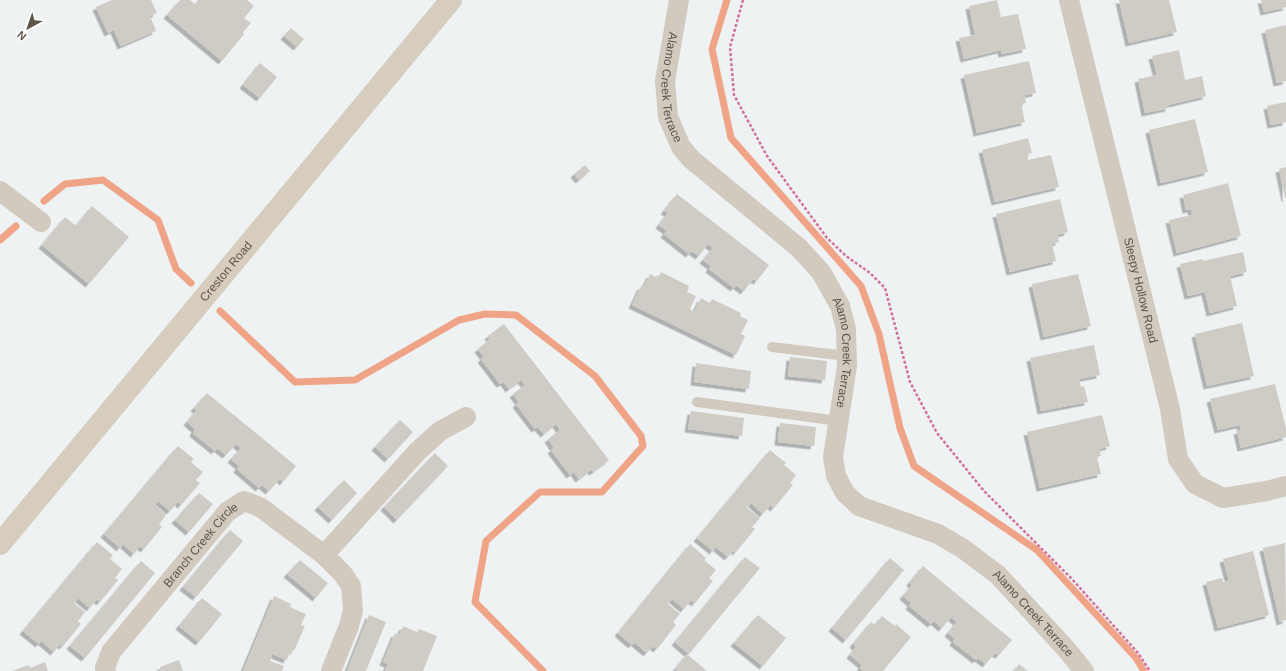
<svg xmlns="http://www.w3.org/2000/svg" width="1286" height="671" font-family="Arial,sans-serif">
<defs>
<filter id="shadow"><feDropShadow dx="-3.5" dy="3.5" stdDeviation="0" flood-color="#0004"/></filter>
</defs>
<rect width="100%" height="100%" fill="#eff2f2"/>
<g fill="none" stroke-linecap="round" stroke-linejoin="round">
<g stroke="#efa487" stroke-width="7">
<path d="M727,0L712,49L731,138L861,286L879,334L900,428L914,466L1037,550L1136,658L1144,671"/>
<path d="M44,201L65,184L103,180L158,220L176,269L191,283"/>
<path d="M0,240L16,226"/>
<path d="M220,311L295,382L355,380L459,320L485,314L516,315L595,376L641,436L643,446L602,492H540L486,541L475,602L543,671"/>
</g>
</g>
<g fill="#cfccc6" filter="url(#shadow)">
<path d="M112,0H151L157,13L150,16L156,31L121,46L114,30L108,33L96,7Z"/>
<path d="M180,0H190L195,4L198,0H247L254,6L244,18L251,23L243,32L244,34L222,61L167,15Z"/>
<path d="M997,0L1001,17L1018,14L1026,49L1002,54L1001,50L964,59L959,38L975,35L969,6Z"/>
<path d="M1119,0H1169L1177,32L1129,43Z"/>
<path d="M1261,0H1286V7L1264,12Z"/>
<path d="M1286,25V81L1277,83L1265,30Z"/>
<path d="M291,28L304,39L297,47L284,36Z"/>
<path d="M1179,50L1185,80L1202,76L1206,96L1168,105L1169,108L1145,113L1138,79L1157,75L1152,56Z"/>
<path d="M1029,61L1036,93L1025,95L1026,103L1021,104L1025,122L977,133L964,75Z"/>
<path d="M260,63L277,77L260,98L243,85Z"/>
<path d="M1286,102V122L1271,125L1267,106Z"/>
<path d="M1195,119L1208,172L1161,183L1149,130Z"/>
<path d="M1028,138L1032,153L1027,154L1028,160L1051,155L1059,187L995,202L982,150Z"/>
<path d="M585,165L590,171L579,180L574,174Z"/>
<path d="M1286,167V198H1285L1279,169Z"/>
<path d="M1228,183L1241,236L1177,253L1169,220L1192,215L1191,209L1186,210L1183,195Z"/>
<path d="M677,194L769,265L757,281L753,279L744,291L736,285L734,288L709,269L711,266L703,260L713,248L708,244L699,256L692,251L689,254L664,234L667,231L659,225L668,213L664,211Z"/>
<path d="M1060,199L1068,232L1057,235L1059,242L1052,244L1056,261L1010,272L996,214Z"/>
<path d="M92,206L129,237L89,284L42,245L65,217L76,226Z"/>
<path d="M1243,252L1247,272L1230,276L1237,306L1210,313L1205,292L1188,296L1180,264L1203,259V261Z"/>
<path d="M661,272L689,286L687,292L696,296L690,309L694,312L701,298L710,303L712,299L741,313L740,316L748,320L741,334L745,336L736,355L632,305L641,286L644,287L650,274L658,278Z"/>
<path d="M1078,274L1091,326L1044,337L1032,284Z"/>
<path d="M1242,323L1254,376L1207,386L1195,334Z"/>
<path d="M504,324L609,460L593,472L591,470L579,479L574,472L570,475L551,450L554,448L548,439L560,430L556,424L544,434L538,427L535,429L516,404L519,402L513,394L525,385L521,380L509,389L504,382L500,384L481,359L484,357L478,349L490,339L488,336Z"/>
<path d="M1094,345L1100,375L1079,379L1081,387L1084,386L1088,402L1041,411L1030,358Z"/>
<path d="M790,357L827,361L825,380L788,376Z"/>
<path d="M696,363L751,371L749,389L694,382Z"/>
<path d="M1275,384L1286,429V437L1241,448L1237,431L1241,430L1240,425L1218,430L1210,399Z"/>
<path d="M207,393L296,466L283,482L280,479L269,491L262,485L259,488L237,469L239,466L231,459L241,448L236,444L226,455L217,448L215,451L193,433L195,429L187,422L197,410L194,408Z"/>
<path d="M691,411L744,418L742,436L688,429Z"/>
<path d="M1102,415L1110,446L1099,449L1101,456L1097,457L1101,474L1040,488L1027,432Z"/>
<path d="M400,420L413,432L388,459L375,447Z"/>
<path d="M780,423L816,427L814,446L778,442Z"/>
<path d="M178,446L194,459L191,462L203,472L196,480L200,483L181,505L178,502L170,511L158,501L155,505L166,515L159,524L162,527L144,549L140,546L134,554L123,544L120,548L104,534Z"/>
<path d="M770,450L786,463L784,465L796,475L790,483L793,485L774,508L770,505L763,514L751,503L747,508L760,518L752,527L755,529L736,552L734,550L728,557L716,547L713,551L697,538Z"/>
<path d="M435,453L448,466L397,520L384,507Z"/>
<path d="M344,480L357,493L332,520L318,507Z"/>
<path d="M199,493L213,504L189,532L175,520Z"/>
<path d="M230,530L243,541L196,597L183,587Z"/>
<path d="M97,542L113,555L110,559L122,569L115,578L118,580L100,602L97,599L90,608L78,598L74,603L85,612L78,621L81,624L63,646L60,644L54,652L41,641L39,644L23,631Z"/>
<path d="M1285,543L1286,620L1280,622L1263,548Z"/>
<path d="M690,544L706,558L704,560L716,570L709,578L713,581L695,603L691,600L684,609L672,599L668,604L680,614L673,622L676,625L657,649L653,646L647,653L634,642L632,645L618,633Z"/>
<path d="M1253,551L1269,615L1218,628L1206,582L1222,578L1223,582L1229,581L1223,559Z"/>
<path d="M745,557L760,568L689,654L675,642Z"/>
<path d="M890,558L904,570L846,640L832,628Z"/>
<path d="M300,560L328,583L316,598L287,574Z"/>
<path d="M141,561L155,573L85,658L70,646Z"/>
<path d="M923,566L1012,640L999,655L995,653L986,664L978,658L976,660L953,642L955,639L948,633L957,622L951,617L942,628L934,621L931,624L909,606L911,603L903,596L912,585L910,582Z"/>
<path d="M274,596L291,604L290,607L306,614L301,625L305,626L294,651L291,650L287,660L272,654L270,661L284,666L282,671H243Z"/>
<path d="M202,598L222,614L199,642L179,626Z"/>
<path d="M369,615L386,622L366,671H347Z"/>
<path d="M758,615L786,638L763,666L734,643Z"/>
<path d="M882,616L895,626L896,624L911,637L883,671H863L860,668L862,665L850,655L856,647L853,644L871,622L875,625Z"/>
<path d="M403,626L417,632L419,629L437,636L423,671H385L388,664L383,662L395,633L399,636Z"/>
<path d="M687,654L707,671H678L675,669Z"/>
<path d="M179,660L183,671H161L160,667Z"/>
<path d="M45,662L48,671H12L29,665L30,668Z"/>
<path d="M1019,664L1028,671H1014Z"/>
</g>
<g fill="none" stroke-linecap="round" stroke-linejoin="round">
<path stroke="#d0739b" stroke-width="2.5" stroke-dasharray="3 2" stroke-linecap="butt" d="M743,0L730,47L734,95L767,156L827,238L846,256L870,273L885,288L910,382L937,433L984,491L1071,578L1138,653L1150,671"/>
<g stroke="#d2c9bf" stroke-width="10">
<path d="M772,347L846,356"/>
<path d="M697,402L839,421"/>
</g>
<g stroke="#d2c9bf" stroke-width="20">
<path id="s1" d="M679,0L665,81L668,117L681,147L691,159L799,248L821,272L840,306L846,329L847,366L833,457L836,476L845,493L859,506L938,534L962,548L998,575L1067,650L1084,671"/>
<path id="s2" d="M1069,0L1170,409L1178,459L1195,484L1223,498L1267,491L1286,486"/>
<path d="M0,191L41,222"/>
<path d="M324,555L417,452L440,431L466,417"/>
<path id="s3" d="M106,671L105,668L111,652L227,512L244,501L260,507L324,555L343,574L351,586L353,611L349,626L331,671"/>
</g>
<path stroke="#d7cdbf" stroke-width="22" id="s4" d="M0,544L451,0"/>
</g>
<g text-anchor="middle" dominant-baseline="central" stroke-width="3" stroke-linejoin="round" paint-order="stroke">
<g font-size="12" fill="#5d5346" stroke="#fff">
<text stroke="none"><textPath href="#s1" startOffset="89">Alamo Creek Terrace</textPath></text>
<text stroke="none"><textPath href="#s4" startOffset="354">Creston Road</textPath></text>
<text stroke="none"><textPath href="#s2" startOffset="299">Sleepy Hollow Road</textPath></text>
<text stroke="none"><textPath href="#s1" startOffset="425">Alamo Creek Terrace</textPath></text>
<text stroke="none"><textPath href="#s3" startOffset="160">Branch Creek Circle</textPath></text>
<text stroke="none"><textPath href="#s1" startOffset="797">Alamo Creek Terrace</textPath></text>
</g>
</g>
<g transform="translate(28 28) rotate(220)" stroke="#ffffff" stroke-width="3" paint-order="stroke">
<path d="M0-3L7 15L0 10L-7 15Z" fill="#5d5346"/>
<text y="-6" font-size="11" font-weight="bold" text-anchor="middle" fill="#5d5346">N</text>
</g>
</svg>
